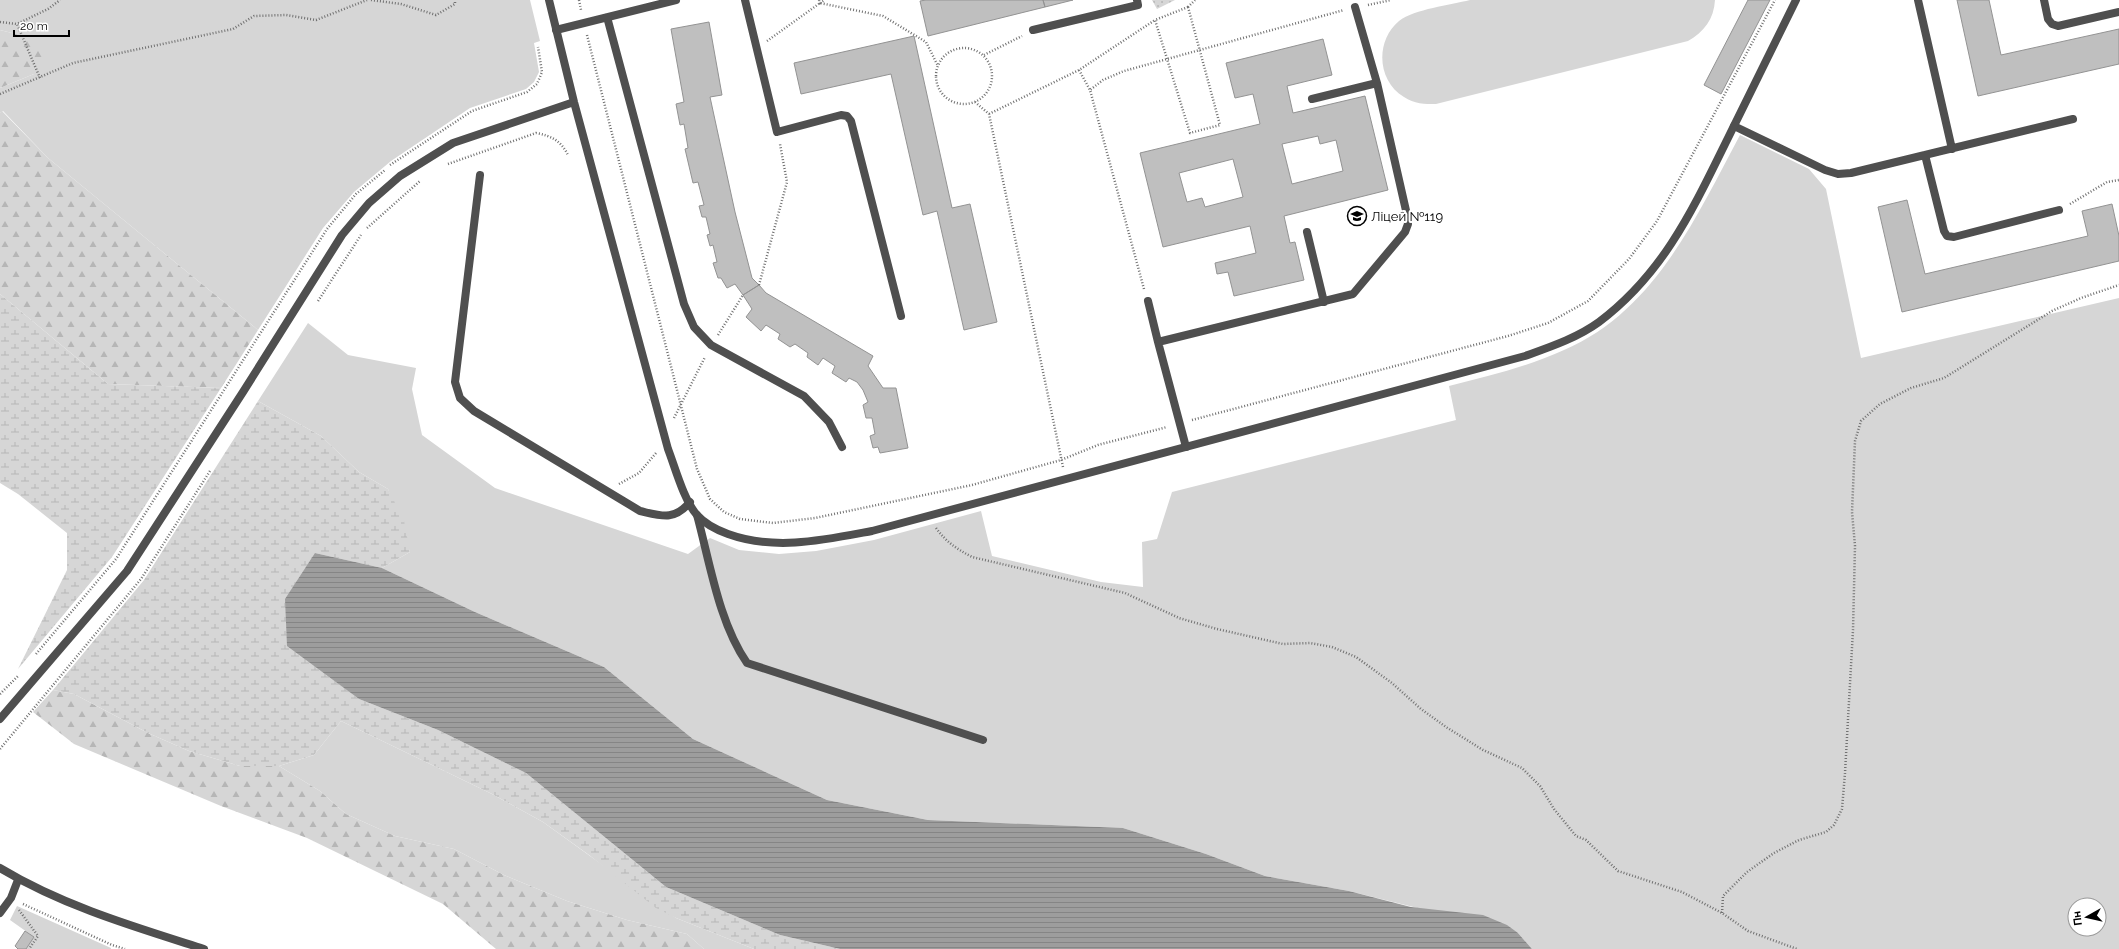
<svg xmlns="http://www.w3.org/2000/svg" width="2119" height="949" viewBox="0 0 2119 949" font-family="Raleway,sans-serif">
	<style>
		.green { fill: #d6d6d6; fill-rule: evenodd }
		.forest { fill: url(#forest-firs) }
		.wetland { fill: url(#wetland-marsh) }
		.park { fill: url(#park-dots) }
		.water { fill: url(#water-rules) }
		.building { fill: #bfbfbf; stroke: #939393; fill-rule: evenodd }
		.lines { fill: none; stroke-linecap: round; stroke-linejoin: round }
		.path { stroke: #717171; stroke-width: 2.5; stroke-dasharray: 1 2; stroke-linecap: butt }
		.lane { stroke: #4f4f4f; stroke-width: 8 }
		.street { stroke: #4f4f4f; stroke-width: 8 }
		.labels { text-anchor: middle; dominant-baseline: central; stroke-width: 4; stroke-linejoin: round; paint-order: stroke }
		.poi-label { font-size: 13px; fill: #000; stroke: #fff; text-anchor: start }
	</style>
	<defs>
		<pattern id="forest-firs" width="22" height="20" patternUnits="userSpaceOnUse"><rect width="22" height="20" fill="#d6d6d6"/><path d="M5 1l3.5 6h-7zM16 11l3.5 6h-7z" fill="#b6b6b6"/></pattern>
		<pattern id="wetland-marsh" width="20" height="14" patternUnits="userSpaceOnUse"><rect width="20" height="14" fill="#d6d6d6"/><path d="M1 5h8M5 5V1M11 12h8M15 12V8" fill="none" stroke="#b6b6b6"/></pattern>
		<pattern id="park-dots" width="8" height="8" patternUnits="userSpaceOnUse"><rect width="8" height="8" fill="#d6d6d6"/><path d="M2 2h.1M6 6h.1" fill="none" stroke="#b6b6b6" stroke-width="1.8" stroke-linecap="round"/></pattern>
		<pattern id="water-rules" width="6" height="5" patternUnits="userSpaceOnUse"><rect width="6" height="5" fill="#9d9d9d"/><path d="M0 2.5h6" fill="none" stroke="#858585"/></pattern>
	</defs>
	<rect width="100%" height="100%" fill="#fff"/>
	<!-- green -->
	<path class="green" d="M0,0H530L540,41L534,43L539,72L534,82L526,89L470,108L391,161L354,192L323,228L258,330L48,158L3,111L0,113V88L34,74L16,34L0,30Z
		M1470,0H1715C1714,19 1704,32 1688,41L1436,104C1425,104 1414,104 1404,97C1377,81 1375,41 1399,21C1415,9 1450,5 1470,0Z
		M1740,135L1809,169L1826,189L1861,358L2119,298V949H1532L1518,933L1349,891L1265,876L1206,854L1123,828L928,820L827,800L693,739L604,667L475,612L382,568L410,552L388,489L359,472L321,436L258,401L308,323L348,355L416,368L412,389L422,435L495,488L688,554L710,538L739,550L779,554L816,551L874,540L981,511L992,556L1101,582L1143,587L1142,542L1157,539L1172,492L1456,420L1449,386C1488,376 1527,367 1564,350C1655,311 1696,217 1740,135ZM2075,905H2099V929H2075Z
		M341,721L492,794L543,822L676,918L754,949H704L687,934L627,920L567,901L504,875L454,849L395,836L346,814L320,791L279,766L314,755Z
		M17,906L111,948V949H26L34,937L10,920Z"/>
	<!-- forest -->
	<path class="forest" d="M0,30L16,34L46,53L34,74L0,88Z
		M2,111L48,158L258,330L221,388L108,384L0,294V113Z
		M53,690L74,694L148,733L189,751L240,766H279L320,791L346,814L395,836L454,849L504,875L567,901L627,920L687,934L704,949H496L443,904L307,838L221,806L74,744L33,712Z"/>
	<!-- wetland -->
	<path class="wetland" d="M0,294L108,384L221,388L112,557L18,669L67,570V533L18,494L0,483Z
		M258,401L321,436L359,472L388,489L404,521L410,552L382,568L315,553L333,679L359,699L438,730L526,773L666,887L780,935L840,949H754L676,918L656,908L589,855L543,822L492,794L341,721L314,755L279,766H240L189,751L148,733L74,694L53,690L144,580Z"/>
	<!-- park -->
	<path class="park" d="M1152,0H1175L1157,9Z"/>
	<!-- water -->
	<path class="water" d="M315,553L382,568L475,612L604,667L693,739L827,800L928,820L1123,828L1206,854L1265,876L1349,891L1411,907L1483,915L1507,925L1518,933L1532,949H840L780,935L666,887L526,773L438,730L359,699L287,646L285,599Z"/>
	<!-- building -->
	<path class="building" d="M926,0H1043L1045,7L928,36L920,1Z
		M1043,0H1073L1045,7Z
		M1748,0H1770L1721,94L1704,85Z
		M1957,0H1989L2001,55L2119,29V64L1978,96Z
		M709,22L722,95L710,97L735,212L752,278L759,285L743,295L735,284L727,288L721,278H718L713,263L717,262L713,245L710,246L707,235L710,234L706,217H702L699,206L704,205L698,182L693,183L685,149L688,148L684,124L680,125L676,104L684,102L671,29Z
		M914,36L952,208L970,204L997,322L964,330L937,211L923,215L891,74L801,94L794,63Z
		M1323,39L1332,75L1287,86L1293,113L1365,96L1388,190L1284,216L1290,243L1295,242L1304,280L1234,296L1228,272L1217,274L1215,263L1256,253L1250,226L1163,247L1140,153L1260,124L1253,94L1235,98L1226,63ZM1318,136L1320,144L1336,140L1343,171L1292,184L1282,144ZM1233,159L1243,197L1205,207L1202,198L1187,202L1179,173Z
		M1907,200L1925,274L2088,236L2082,211L2112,204L2119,236V261L1902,312L1878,207Z
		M759,285L766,293L873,356L868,366L883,388H896L908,448L880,453L878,447L873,448L870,436L875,434L872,418H866L863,405L868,402L863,390L857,382L849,378L846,382L832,373L835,366L823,358L818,365L807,357L808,353L795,344L790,347L778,339L780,334L766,325L761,331L746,317L752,309L743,295Z
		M25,931L34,937L26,949H18L15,946Z"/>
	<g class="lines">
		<!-- path -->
		<path class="path" d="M371,0L401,4L436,15L455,4V0
			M579,0L581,10
			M819,0L820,3L825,0
			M1368,5L1391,0
			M1188,7L1220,125L1190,133L1155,20Z
			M1188,7L1195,0
			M0,22L17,24
			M587,35L697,469L710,499L724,512L740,519L773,523L815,518L972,485L1061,460L1098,445L1167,427
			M767,41L820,3L883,16L926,42L938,66
			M936 76a28 28 0 1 1 56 0a28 28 0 1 1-56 0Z
			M984,55L1022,36
			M1079,70L1090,90
			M40,78L17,24L48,9L60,0
			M0,94L73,63L233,29L254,16L286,15L316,20L367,0
			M975,102L989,114L1063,467
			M989,114L1079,70L1155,20
			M448,164L536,133C552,136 561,141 568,155
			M390,165L472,111L527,92L537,84L542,72L538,47
			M2070,204L2107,182L2119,180
			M367,228L420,181
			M759,285L787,182L780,144
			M1144,289L1090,90L1103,80L1124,71L1344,10
			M318,301L361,235
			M718,335L743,295
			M674,418L705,357
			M1192,420L1508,336L1548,323L1588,301L1629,259L1657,221L1775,0
			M619,484L639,473L656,453
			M936,528C946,542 957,549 972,557L1125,593L1179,618L1217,629L1283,644L1310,643L1332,647L1356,657L1392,683L1421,709L1446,727L1483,750L1522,768L1540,786L1554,809L1576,836L1586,840L1618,871L1682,892L1722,913L1748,931L1797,949
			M36,654L116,559L327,229L356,194L385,170
			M0,694L19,675
			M0,749L141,579L210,471
			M23,904L112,945L125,949
			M19,910L38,936L29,949
			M1722,913L1723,896L1747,872L1774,853L1799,840L1826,832L1834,825L1842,809L1845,773L1853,630L1855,546L1852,512L1855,441L1861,421L1880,404L1911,388L1944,378L2052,311L2081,298L2119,285"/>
		<!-- lane -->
		<path class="lane" d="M745,0L777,132L841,115L847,116L851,121L901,316
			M1918,0L1952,149
			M2044,0L2048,19L2052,24L2058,26L2119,12
			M607,17L684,304L694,327L711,345L804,396L829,422L842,447
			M556,30L676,0
			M1033,30L1138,5L1137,0
			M1312,99L1377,83
			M1734,126L1825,170L1838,174L1851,173L2073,119
			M1925,155L1944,231L1947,236L1954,237L2059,210
			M480,175L455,382L460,398L474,411L640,511C662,516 674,521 690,502
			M1307,232L1324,302
			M1148,301L1158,342
			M1186,447L1158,342L1353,294L1405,232L1408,224L1407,215L1377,83L1355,7
			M697,515C710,563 719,623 747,663L983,740
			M0,913L11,898L18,880"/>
		<!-- street -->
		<path class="street" d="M549,0L574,102L668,449C675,467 684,501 697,515C705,524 717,530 728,534C775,551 824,540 872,531L1525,356C1550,347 1577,338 1599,322C1664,273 1693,209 1728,138C1751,92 1773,46 1796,0
			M0,719L127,571L243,392L342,235L369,203L400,176L453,143L574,102
			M0,868C63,906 135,927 204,949"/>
	</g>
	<!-- icons -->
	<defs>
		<symbol id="school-ring" viewBox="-11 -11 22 22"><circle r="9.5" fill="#fff" stroke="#000" stroke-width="1.5"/><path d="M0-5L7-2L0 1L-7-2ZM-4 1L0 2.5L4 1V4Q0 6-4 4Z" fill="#000"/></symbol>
	</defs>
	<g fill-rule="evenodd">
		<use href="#school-ring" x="1346" y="205" width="22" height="22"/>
	</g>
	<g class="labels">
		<!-- poi labels -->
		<g class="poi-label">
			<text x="1371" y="216">Ліцей №119</text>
		</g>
	</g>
	<!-- north arrow -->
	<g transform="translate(2087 917) rotate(262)"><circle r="19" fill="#ffffff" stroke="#999999"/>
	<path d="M0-3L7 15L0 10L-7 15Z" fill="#000000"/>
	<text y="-6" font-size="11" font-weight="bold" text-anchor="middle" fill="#000000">Пн</text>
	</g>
	<!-- scale -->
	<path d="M14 30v6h55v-6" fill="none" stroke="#000000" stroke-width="2"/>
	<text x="20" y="30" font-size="12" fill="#000000" stroke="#ffffff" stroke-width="3" paint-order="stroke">20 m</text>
</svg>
